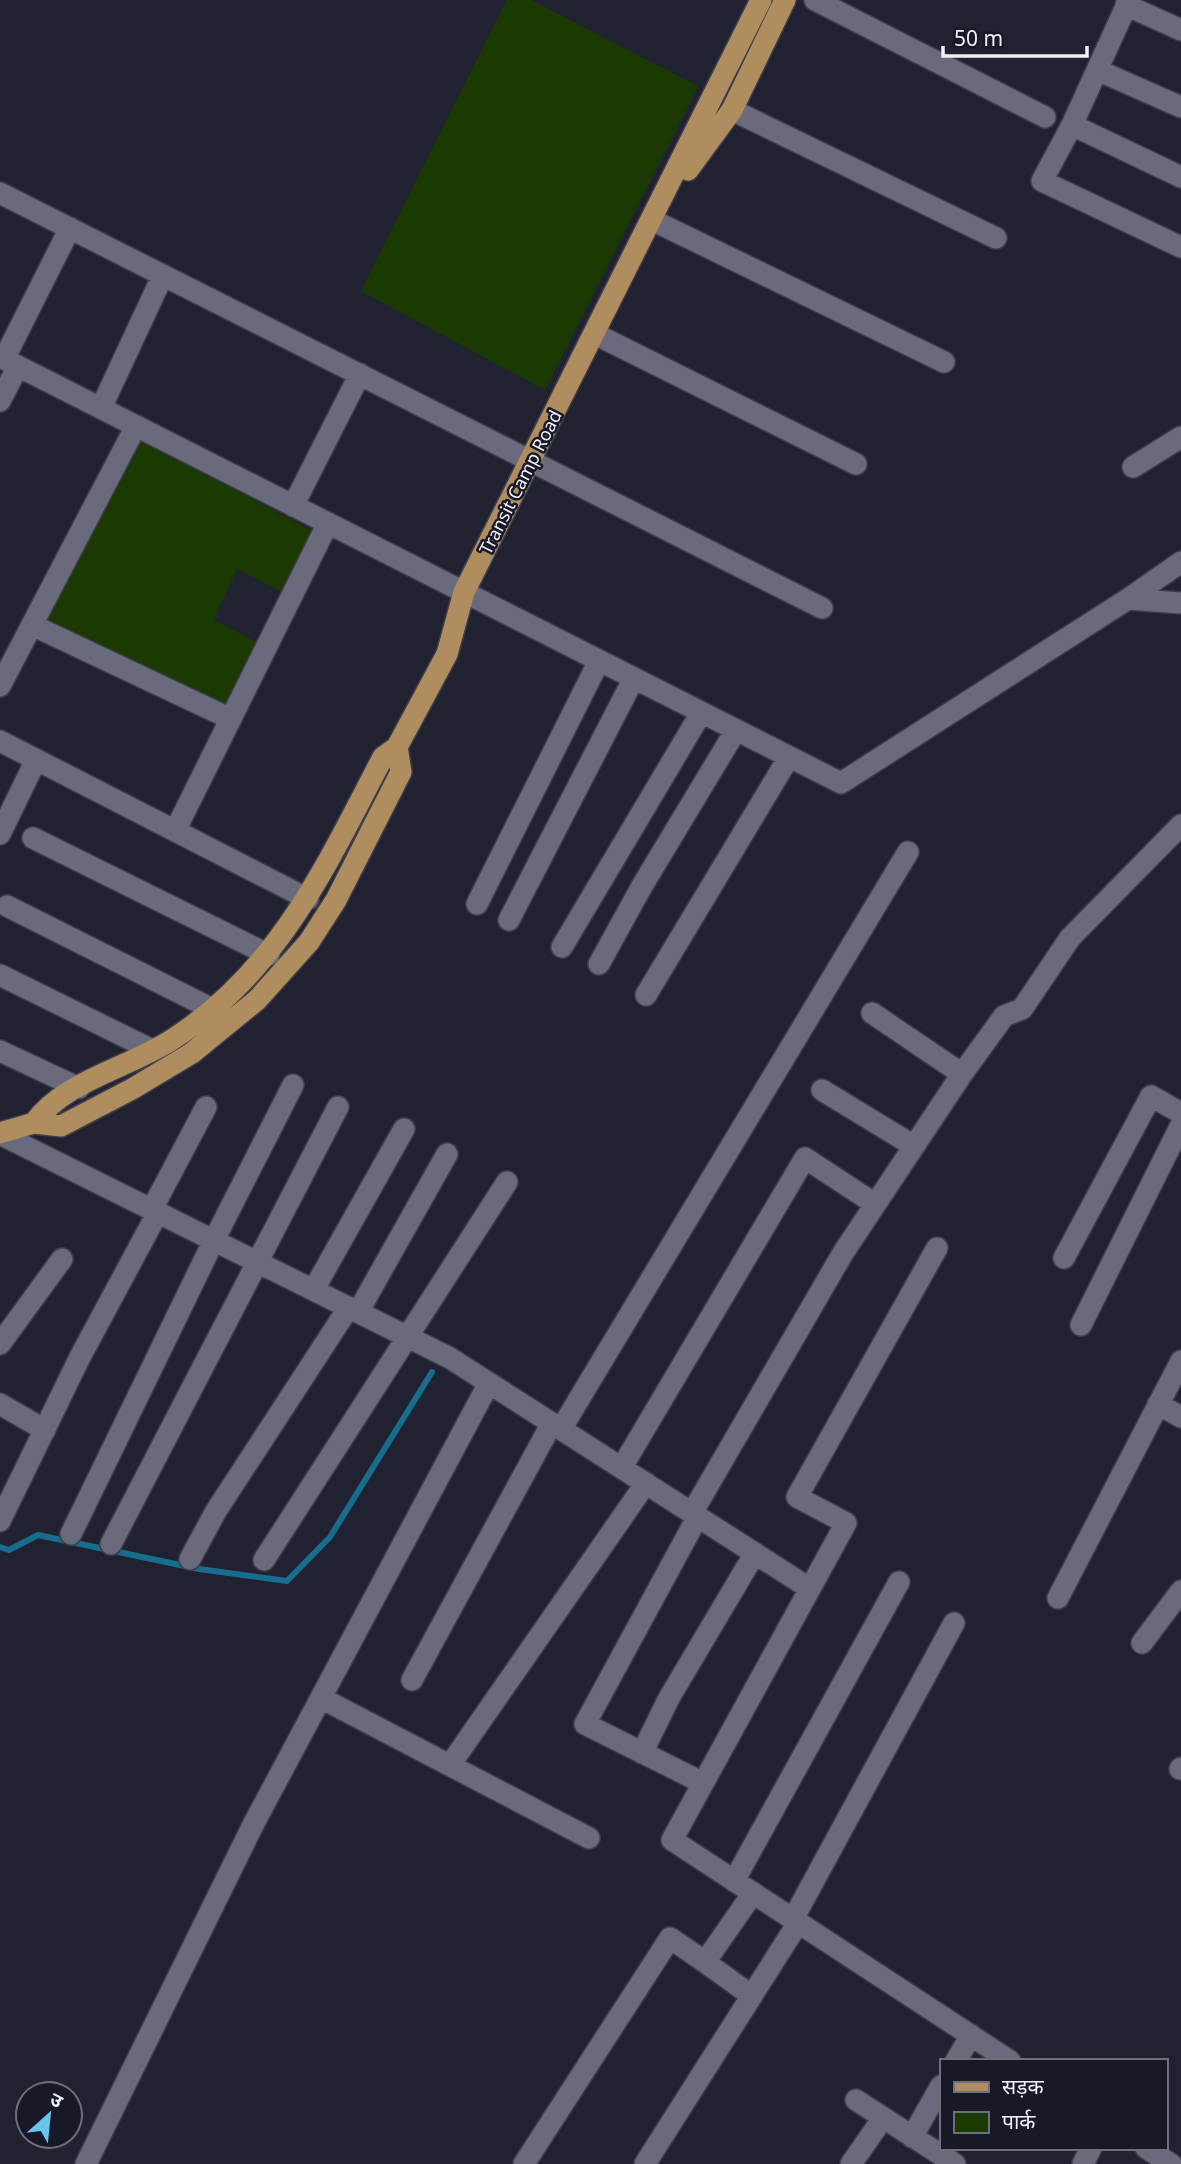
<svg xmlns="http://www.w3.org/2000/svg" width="1181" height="2164" viewBox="0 0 1181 2164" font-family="'Noto Sans','Noto Sans Devanagari',sans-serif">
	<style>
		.green { fill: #1a3a01 }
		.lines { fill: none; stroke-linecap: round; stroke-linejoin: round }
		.stream { stroke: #176d8d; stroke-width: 6 }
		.minor-casing { stroke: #3d3d4a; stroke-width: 24 }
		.major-casing { stroke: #3d3d4a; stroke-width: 24 }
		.minor { stroke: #696b7d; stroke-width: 21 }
		.major { stroke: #af8d5f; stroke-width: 21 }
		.labels { text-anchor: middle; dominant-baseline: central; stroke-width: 5; stroke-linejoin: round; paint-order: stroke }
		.street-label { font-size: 18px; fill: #eef0fa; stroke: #181927 }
	</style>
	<rect width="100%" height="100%" fill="#212231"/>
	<!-- green -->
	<path class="green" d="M507,0H531L698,86L545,390L361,291Z
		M136,439L313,531L282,592L237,569L214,620L260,644L225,712L43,622Z"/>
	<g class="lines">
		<!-- stream -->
		<path class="stream" d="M0,1547L9,1550L38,1535L199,1569L287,1581L330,1537L432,1372"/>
		<defs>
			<path id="minor" d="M815,0L1045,117
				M1129,0L1072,125L1042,181L1181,247
				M1126,5L1181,30
				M1097,70L1181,107
				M732,110L996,238
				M1072,125L1181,177
				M0,193L822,608
				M652,220L944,362
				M595,334L856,464
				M0,357L841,783L1128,599L1181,603
				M4,359L70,228
				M0,401L18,366
				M101,408L163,275
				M1133,467L1181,437
				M293,506L360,374
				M1128,599L1181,562
				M32,625L231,719
				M0,686L136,426
				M0,741L308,899
				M175,831L328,523
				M0,834L36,760
				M33,838L269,955
				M477,904L599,661
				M7,906L212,1009
				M509,920L634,678
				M562,947L701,713
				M599,964L642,886L736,730
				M0,975L152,1050
				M646,995L789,757
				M872,1013L962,1074
				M0,1051L79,1088
				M822,1090L914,1146
				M0,1134L450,1358L809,1588
				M152,1209L206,1107
				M937,1248L797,1497L846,1523L672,1840L1010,2061
				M1064,1258L1151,1096L1181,1113
				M314,1289L404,1129
				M358,1312L447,1154
				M1081,1325L1181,1125
				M0,1344L62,1259
				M0,1404L45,1430
				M1158,1404L1181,1417
				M561,1429L908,852
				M622,1467L805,1158L875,1204
				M692,1513L843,1253L962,1074L1004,1016L1022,1009L1070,938L1181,825
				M698,1516L585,1724L703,1783
				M0,1521L80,1357L158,1212
				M71,1534L214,1240L293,1085
				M111,1544L338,1107
				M190,1559L216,1511L349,1307
				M264,1560L507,1182
				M1058,1598L1181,1361
				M1142,1643L1181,1591
				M412,1680L552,1423
				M321,1698L589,1838
				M642,1753L669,1698L755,1553
				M450,1765L646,1483
				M1180,1769L1181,1768
				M734,1881L899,1582
				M793,1919L954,1623
				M705,1962L752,1996
				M956,2061L971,2035
				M856,2100L955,2164
				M912,2137L941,2086
				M1146,2148L1171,2164
				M86,2164L253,1825L489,1383
				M524,2164L670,1938L705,1962L753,1893
				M645,2164L798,1923
				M851,2164L883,2118
				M1083,2164L1091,2148"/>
			<path id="major" d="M688,170L732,110L785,0
				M34,1123C65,1080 129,1068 173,1039C279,971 327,864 383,757L397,747L447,654L464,592L761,0
				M0,1133L34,1123L61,1126L132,1089L192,1053L257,1000L309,942L336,900L401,772L397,747"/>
		</defs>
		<!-- minor casing -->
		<use href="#minor" class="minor-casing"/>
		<!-- major casing -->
		<use href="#major" class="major-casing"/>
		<!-- minor -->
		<use href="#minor" class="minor"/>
		<!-- major -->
		<use href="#major" class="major"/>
	</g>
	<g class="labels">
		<!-- street labels -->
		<g class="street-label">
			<text transform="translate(520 482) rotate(-63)">Transit Camp Road</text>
		</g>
	</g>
	<!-- legend -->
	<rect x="940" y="2059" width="228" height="91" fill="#181927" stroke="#6e6f7b" stroke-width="2"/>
	<rect x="954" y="2082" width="35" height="10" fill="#af8d5f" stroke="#6e6f7b" stroke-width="2"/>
	<text x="1002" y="2094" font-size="21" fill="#eef0fa">सड़क</text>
	<rect x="954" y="2112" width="35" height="21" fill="#1a3a01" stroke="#6e6f7b" stroke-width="2"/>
	<text x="1002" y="2129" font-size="21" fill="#eef0fa">पार्क</text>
	<!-- north arrow -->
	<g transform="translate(49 2115) rotate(27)"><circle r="33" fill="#181927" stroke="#6e6f7b" stroke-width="2"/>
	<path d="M0-5L12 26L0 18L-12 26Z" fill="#67c4ef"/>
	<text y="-10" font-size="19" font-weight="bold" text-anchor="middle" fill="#eef0fa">उ</text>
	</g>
	<!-- scale -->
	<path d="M943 46v10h144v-10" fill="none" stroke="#eef0fa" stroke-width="3.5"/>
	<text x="954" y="46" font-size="21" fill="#eef0fa" stroke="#181927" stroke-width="5" paint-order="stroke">50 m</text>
</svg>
